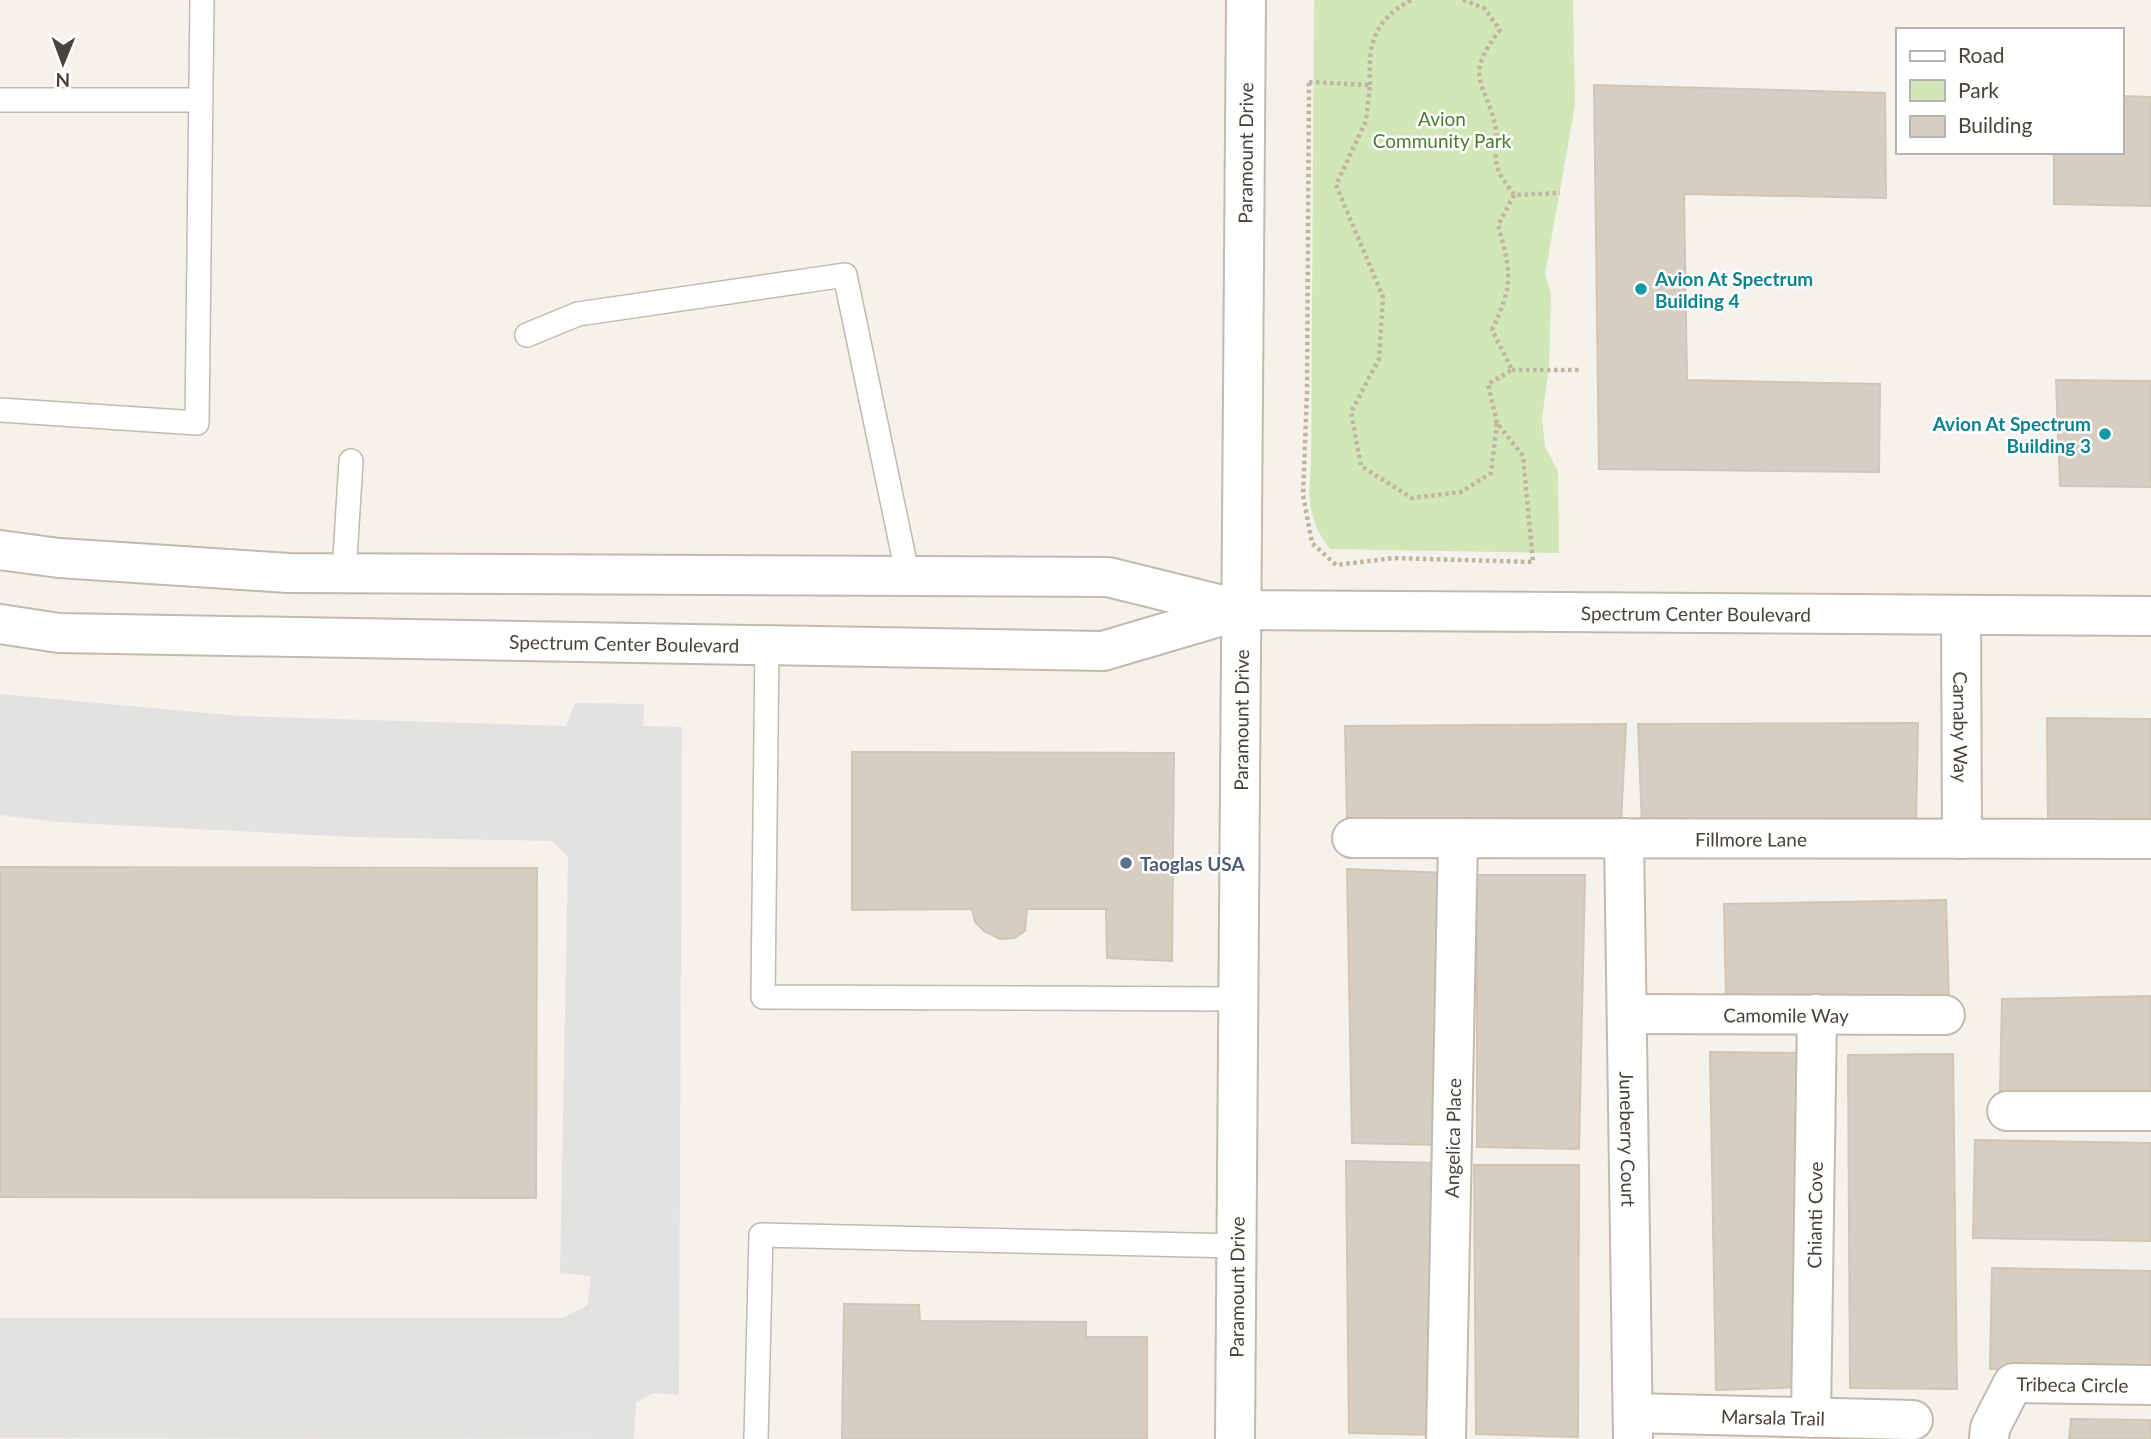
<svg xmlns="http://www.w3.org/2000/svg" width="2151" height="1439" viewBox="0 0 2151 1439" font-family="Lato,sans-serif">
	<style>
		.green { fill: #d2e7b7 }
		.parking { fill: #e4e2e0 }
		.building { fill: #d6cec1; stroke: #d1c6b5; stroke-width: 2 }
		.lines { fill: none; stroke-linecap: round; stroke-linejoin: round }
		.service-casing { stroke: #c1baae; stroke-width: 26 }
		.minor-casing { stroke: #c1baae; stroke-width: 42 }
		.tertiary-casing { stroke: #c1baae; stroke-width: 42 }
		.path { stroke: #c2b5a0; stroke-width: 4.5; stroke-dasharray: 3.5 3.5; stroke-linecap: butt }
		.service { stroke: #fff; stroke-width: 23 }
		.minor { stroke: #fff; stroke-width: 38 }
		.tertiary { stroke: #fff; stroke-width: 38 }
		.culture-dot { fill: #0f9aa8; stroke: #fff; stroke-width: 2.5 }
		.service-dot { fill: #5c6f8a; stroke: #fff; stroke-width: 2.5 }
		.labels { text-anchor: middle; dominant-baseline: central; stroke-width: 5; stroke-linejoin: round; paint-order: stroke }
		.park-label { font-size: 19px; fill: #4c7a2e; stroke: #fff }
		.street-label { font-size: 19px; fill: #4a4339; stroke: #fff }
		.culture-label { font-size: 19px; font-weight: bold; fill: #0d838f; stroke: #fff; text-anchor: start }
		.service-label { font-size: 19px; font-weight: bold; fill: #4e5e75; stroke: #fff; text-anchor: start }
	</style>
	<rect width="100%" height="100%" fill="#f5f2ec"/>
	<!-- green -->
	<path class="green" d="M1314,0H1573L1575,105L1545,275L1551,294L1549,368L1542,418L1545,447L1558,471L1559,553L1330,549C1311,526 1306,498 1311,469Z"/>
	<!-- parking -->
	<path class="parking" d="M0,694L239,716L566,726L575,703L644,704L643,726L682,727L679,1395L653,1393L636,1403L634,1439L0,1438V1318H562L587,1306L591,1276L560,1273L568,857L552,841L354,837L57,822L0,815Z"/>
	<!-- building -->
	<path class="building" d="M1594,85L1885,93L1886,198L1684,194L1687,380L1880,384L1879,472L1599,469Z
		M2121,96L2151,97V206L2054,204V152H2121Z
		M2056,380L2151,381V487L2060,486Z
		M2047,718L2151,719V822L2048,823Z
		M1918,723L1916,824H1642L1638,724Z
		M1626,724L1621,822L1347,819L1345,726Z
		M852,752L1174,753L1172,961L1107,958L1106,909H1027L1025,931L1014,938L1000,939L984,931L975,922L972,909L852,910Z
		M0,867L537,868L536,1198L0,1197Z
		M1347,869L1447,873L1440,1145L1352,1143Z
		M1477,875H1585L1579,1149L1477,1147Z
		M1946,900L1949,1000L1726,999L1724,904Z
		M2151,996V1092L2000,1091L2002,999Z
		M1710,1052L1809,1053L1807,1387L1716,1390Z
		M1953,1054L1957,1389L1850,1388L1848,1055Z
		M1975,1140L2151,1143V1241L1973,1238Z
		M1346,1161L1443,1163L1438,1435L1349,1433Z
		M1474,1165H1579L1578,1437L1476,1434Z
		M1992,1268L2151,1271V1371L1990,1369Z
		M844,1304L919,1305L920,1321L1086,1322V1337H1147V1439H842Z
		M2071,1419L2151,1420V1439H2069Z"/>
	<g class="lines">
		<defs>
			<path id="service" d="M0,100H201
				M527,335L578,314L845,275L908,577
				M0,410L197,423L202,0
				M344,574L351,461
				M767,645L763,997L1239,999
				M756,1439L761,1235L1237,1246"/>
			<g id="minor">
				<path id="s1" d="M1961,615L1962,839"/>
				<path id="s2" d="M1352,838L2151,839"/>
				<path id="s3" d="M1624,838L1633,1439"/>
				<path id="s4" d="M1627,1014L1945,1015"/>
				<path d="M2007,1111H2151"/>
				<path id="s5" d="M1633,1413L1913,1420"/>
				<path id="s6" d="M1811,1418L1817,1014"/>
				<path id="s7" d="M1446,1439L1458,838"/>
				<path id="s8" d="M1989,1439L1990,1428L2013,1383L2151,1385"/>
			</g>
			<g id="tertiary">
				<path id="s9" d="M0,550L59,558L289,573L1108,577L1242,610L2151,616"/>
				<path id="s10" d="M0,624L59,633L1103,651L1242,610"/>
				<path id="s11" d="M1235,1439L1246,0"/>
			</g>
		</defs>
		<!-- service casing -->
		<use href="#service" class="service-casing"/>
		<!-- minor casing -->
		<use href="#minor" class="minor-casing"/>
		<!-- tertiary casing -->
		<use href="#tertiary" class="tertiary-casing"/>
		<!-- path -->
		<path class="path" d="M1463,0L1484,8L1500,30C1462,79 1486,81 1496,129C1498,140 1495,151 1496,162C1497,173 1508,186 1514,195
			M1309,82L1370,85L1366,121L1336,185L1383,297L1379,359L1351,412L1361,466L1412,498L1461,492L1491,473L1497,423L1523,456L1533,562L1394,558L1336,565L1312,543L1303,495L1307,392Z
			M1370,85C1368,44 1373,21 1411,0
			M1512,370H1581
			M1497,423L1488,384L1512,370L1492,330C1514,284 1511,273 1498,225L1514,195L1560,193"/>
		<!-- service -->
		<use href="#service" class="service"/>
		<!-- minor -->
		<use href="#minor" class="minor"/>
		<!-- tertiary -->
		<use href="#tertiary" class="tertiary"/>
	</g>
	<!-- markers -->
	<g class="culture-dot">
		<circle cx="1641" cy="289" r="7"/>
		<circle cx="2105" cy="434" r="7"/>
	</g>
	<circle class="service-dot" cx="1126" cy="863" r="7"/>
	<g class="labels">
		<!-- park labels -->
		<g class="park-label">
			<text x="1442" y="118">Avion<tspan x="1442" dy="22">Community Park</tspan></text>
		</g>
		<!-- street labels -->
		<g class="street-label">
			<text stroke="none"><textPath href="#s11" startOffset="1286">Paramount Drive</textPath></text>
			<text stroke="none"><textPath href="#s9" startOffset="1701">Spectrum Center Boulevard</textPath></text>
			<text stroke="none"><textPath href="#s10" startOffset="625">Spectrum Center Boulevard</textPath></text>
			<text stroke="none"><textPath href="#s11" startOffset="719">Paramount Drive</textPath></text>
			<text stroke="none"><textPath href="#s1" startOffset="112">Carnaby Way</textPath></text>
			<text stroke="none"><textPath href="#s2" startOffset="399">Fillmore Lane</textPath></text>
			<text stroke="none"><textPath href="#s4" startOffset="159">Camomile Way</textPath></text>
			<text stroke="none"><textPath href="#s7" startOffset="301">Angelica Place</textPath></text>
			<text stroke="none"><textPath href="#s3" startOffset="301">Juneberry Court</textPath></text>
			<text stroke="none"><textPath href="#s6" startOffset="203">Chianti Cove</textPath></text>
			<text stroke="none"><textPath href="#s11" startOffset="152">Paramount Drive</textPath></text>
			<text stroke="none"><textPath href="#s8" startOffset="121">Tribeca Circle</textPath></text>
			<text stroke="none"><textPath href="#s5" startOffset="140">Marsala Trail</textPath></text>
		</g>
		<!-- culture labels -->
		<g class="culture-label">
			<text x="1655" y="278">Avion At Spectrum<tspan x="1655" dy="22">Building 4</tspan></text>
			<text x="2091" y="423" text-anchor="end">Avion At Spectrum<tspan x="2091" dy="22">Building 3</tspan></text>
		</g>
		<!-- service labels -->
		<g class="service-label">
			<text x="1140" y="863">Taoglas USA</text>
		</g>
	</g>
	<!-- legend -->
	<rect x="1896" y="28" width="228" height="126" fill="#ffffff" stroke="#b7b4b0" stroke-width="2"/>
	<rect x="1910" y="51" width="35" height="10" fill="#ffffff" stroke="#b7b4b0" stroke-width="2"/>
	<text x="1958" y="63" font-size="21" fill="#4a4339">Road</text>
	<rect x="1910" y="80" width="35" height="21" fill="#d2e7b7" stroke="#b7b4b0" stroke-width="2"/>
	<text x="1958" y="98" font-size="21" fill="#4a4339">Park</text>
	<rect x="1910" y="116" width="35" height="21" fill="#d6cec1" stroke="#b7b4b0" stroke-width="2"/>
	<text x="1958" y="133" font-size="21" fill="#4a4339">Building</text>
	<!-- north arrow -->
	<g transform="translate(63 63) rotate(181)" stroke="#ffffff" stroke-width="5" paint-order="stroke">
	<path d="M0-5L12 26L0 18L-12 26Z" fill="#4a4339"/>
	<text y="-10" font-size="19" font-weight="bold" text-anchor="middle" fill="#4a4339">N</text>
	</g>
</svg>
